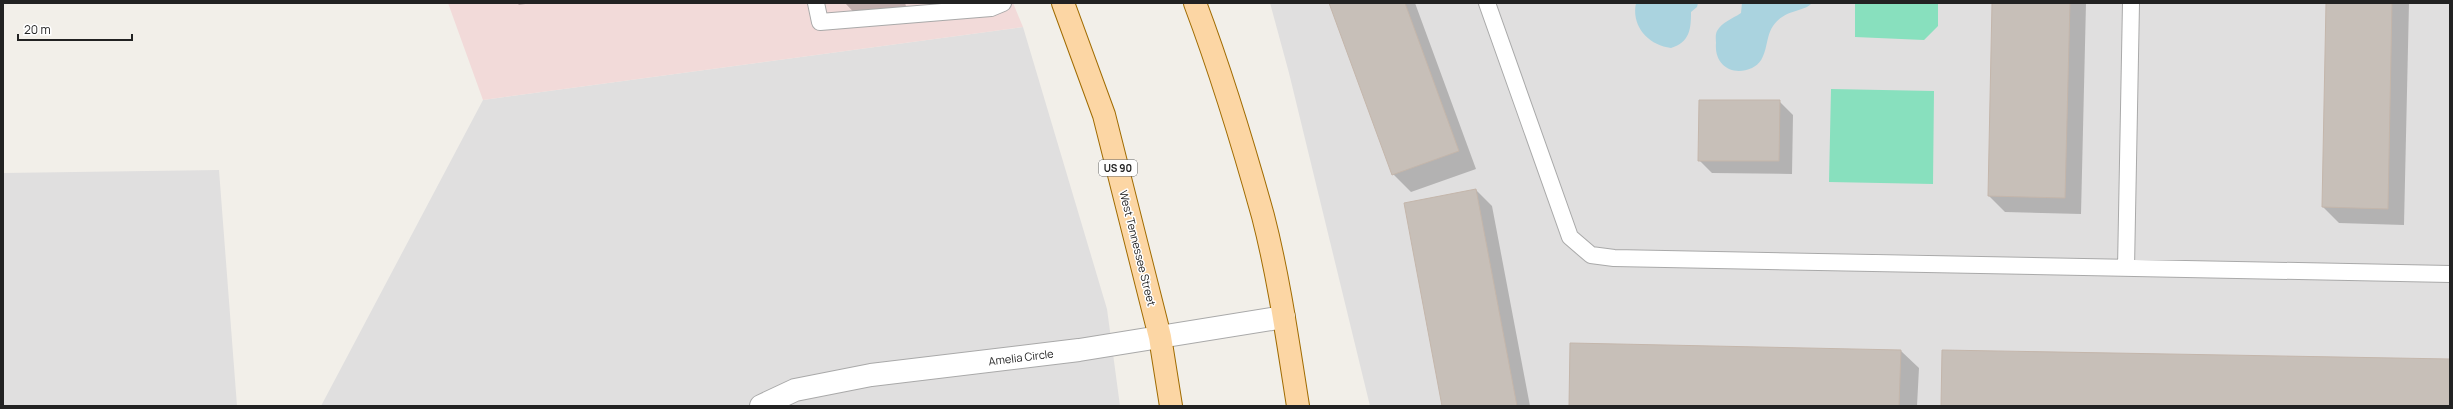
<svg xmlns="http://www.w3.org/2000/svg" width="2453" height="409" viewBox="0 0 2453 409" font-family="Manrope,sans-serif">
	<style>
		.residential { fill: #e0dfdf }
		.commercial { fill: #f2dad9 }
		.pitch { fill: #88e0be }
		.water { fill: #aad3df }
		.shadow { fill: #0003 }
		.building { fill: #c7bfb8; stroke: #c4b6ab }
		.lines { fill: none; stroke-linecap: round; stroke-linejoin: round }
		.lane-casing { stroke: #a9a9a9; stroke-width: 18 }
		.street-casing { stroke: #a9a9a9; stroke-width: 24 }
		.primary-casing { stroke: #a06b00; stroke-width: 24 }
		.lane { stroke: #fff; stroke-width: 16 }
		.street { stroke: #fff; stroke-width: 22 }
		.primary { stroke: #fcd6a4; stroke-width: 22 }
		.labels { text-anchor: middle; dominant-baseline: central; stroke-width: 3; stroke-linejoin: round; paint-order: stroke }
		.shield { fill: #fff; stroke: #646464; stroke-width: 1 }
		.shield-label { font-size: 10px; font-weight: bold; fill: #222 }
		.street-label { font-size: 11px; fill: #222; stroke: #fff }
	</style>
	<rect width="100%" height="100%" fill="#f2efe9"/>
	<!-- residential -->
	<path class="residential" d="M1270,3H2450V406H1370L1289,73Z
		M1023,27L1107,309L1120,406H321L483,100Z
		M219,170L237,406H3V173Z"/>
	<!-- commercial -->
	<path class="commercial" d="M448,3H1013L1023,27L483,100Z"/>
	<!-- pitch -->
	<path class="pitch" d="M1855,3H1938V26L1924,40L1855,37Z
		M1831,89L1934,91L1933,184L1829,182Z"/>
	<!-- water -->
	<path class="water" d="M1636,3H1698L1697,7L1691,12C1691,29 1690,42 1671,48C1648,45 1631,26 1636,3Z
		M1742,3H1812C1803,13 1786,8 1773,26C1764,39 1769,60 1752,68C1732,77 1714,65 1716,43C1716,40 1715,35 1717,31C1722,22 1732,19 1741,13Z"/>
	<!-- shadow -->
	<path class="shadow" d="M517,3H532L519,5Z
		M845,3H905L906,6L864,23Z
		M1330,3H1415L1476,169L1411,192L1393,174Z
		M1993,3H2086L2081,214L2005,212L1989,196Z
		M2327,3H2409L2404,225L2339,223L2323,207Z
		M1779,101L1793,115L1792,174L1712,173L1699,160Z
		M1476,190L1492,206L1530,406H1443Z
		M1901,351L1919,368L1917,406H1570Z"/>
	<!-- building -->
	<path class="building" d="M1329,3H1405L1459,151L1392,175Z
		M1992,3H2070L2065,198L1988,196Z
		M2326,3H2392L2388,209L2322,207Z
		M1699,100H1780L1779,161H1698Z
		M1476,189L1517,406H1442L1404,203Z
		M1570,343L1901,350L1899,406H1569Z
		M1942,350L2450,359V406H1941Z"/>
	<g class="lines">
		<defs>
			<path id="lane" d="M816,3L820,22L991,8L1003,3
				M1487,3L1570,237L1591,255L1614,258L2450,274
				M2126,268L2131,3"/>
			<path id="street" d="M761,406L795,390L871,375L1079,350L1284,317"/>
			<path id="primary" d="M1063,3L1104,115L1160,337L1171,406
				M1195,3C1221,72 1243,144 1263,216C1279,278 1288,343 1298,406"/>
		</defs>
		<!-- lane casing -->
		<use href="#lane" class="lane-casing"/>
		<!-- street casing -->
		<use href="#street" class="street-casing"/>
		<!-- primary casing -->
		<use href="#primary" class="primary-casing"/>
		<!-- lane -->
		<use href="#lane" class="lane"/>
		<!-- street -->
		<use href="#street" class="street"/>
		<!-- primary -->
		<use href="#primary" class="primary"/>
	</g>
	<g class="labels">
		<!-- shield labels -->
		<rect class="shield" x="1099" y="160" width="38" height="16" rx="3"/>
		<g class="shield-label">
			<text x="1118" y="168">US 90</text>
		</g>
		<!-- street labels -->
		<g class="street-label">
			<text transform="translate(1138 248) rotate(76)">West Tennessee Street</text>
			<text transform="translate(1021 357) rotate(-7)">Amelia Circle</text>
		</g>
	</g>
	<!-- border -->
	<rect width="2453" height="409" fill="none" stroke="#222222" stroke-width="8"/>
	<!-- scale -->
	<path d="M18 34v6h114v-6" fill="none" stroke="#222222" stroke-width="2"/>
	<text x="24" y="34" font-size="12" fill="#222222" stroke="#ffffff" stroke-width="3" paint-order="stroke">20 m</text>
</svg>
